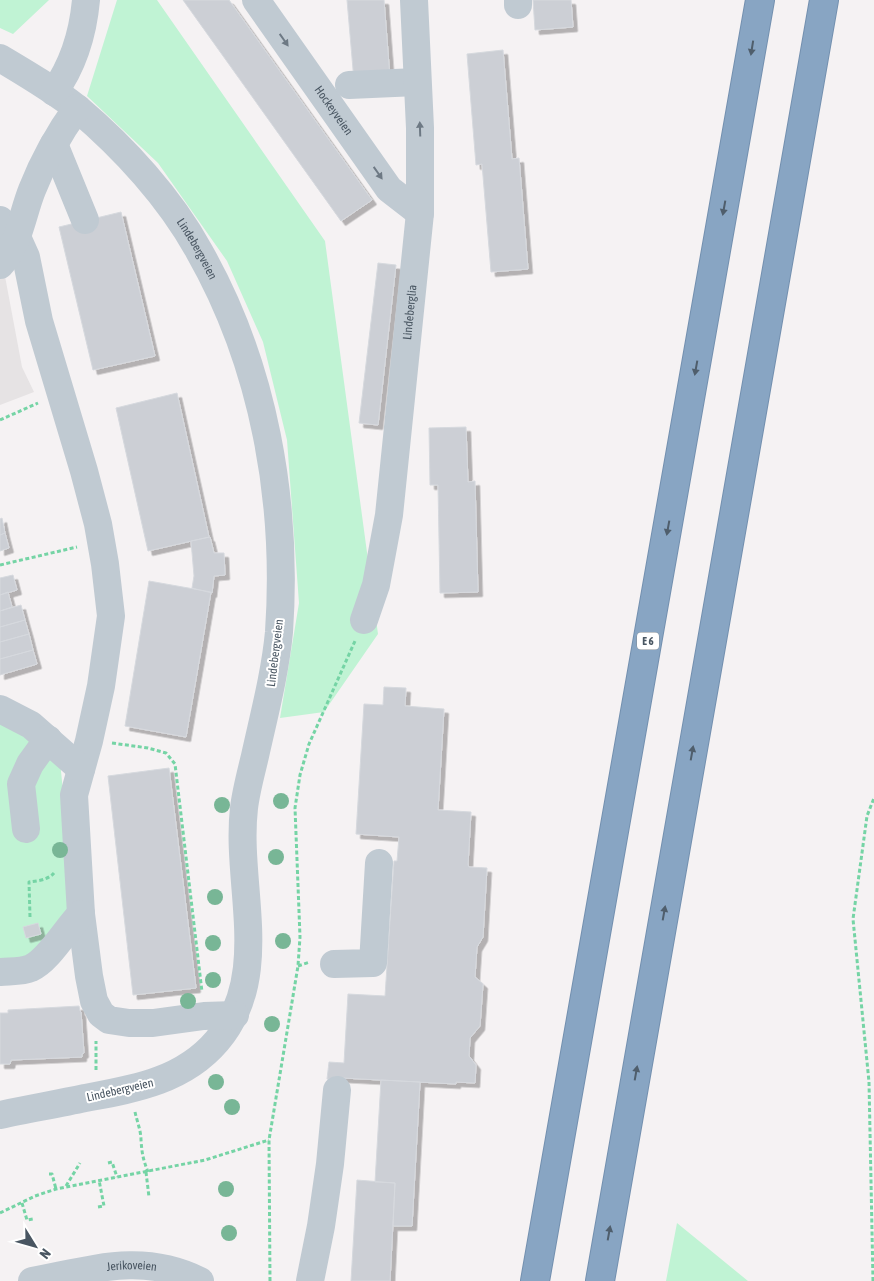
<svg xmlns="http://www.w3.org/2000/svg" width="874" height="1281" viewBox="0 0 874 1281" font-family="'Asap Condensed',sans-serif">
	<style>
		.education { fill: #e6e3e4 }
		.green { fill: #c0f3d4 }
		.building { fill: #cccfd5; stroke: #d6d9de; filter: url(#shadow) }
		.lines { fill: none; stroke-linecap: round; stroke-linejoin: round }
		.highway-casing { stroke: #7390af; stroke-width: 30 }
		.path { stroke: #75d4a5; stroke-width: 3; stroke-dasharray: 4 2.5; stroke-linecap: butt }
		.minor { stroke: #c0cad2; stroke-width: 28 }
		.highway { stroke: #88a5c3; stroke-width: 28 }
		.tree { fill: #78b696 }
		.oneway { fill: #6d7984 }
		.oneway2 { fill: #4f5e6c }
		.labels { text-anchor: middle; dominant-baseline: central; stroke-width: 4; stroke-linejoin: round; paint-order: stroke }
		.shield { fill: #fff; stroke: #808991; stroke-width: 1 }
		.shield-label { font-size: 11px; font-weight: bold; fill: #495662 }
		.street-label { font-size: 12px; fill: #495662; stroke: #fff }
	</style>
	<defs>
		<filter id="shadow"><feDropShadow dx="4.5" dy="4.5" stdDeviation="0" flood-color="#0004"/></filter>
	</defs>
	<rect width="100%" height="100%" fill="#f5f2f3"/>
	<!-- education -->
	<path class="education" d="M0,268L4,271L22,367L34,392L0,405Z"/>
	<!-- green -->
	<path class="green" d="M0,0H49L13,34L0,28Z
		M117,0H157L325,241L378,634L324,712L280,718L299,603L287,440L263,342L227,261L158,163L87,96Z
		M0,714L60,761L74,903L30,962L0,959Z
		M677,1223L748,1281H666Z"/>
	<!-- building -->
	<path class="building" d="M183,0H229L372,200L341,221Z
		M347,0H384L390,78L354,81Z
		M533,0H571L573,27L535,30Z
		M503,50L512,159L519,158L528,269L491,272L482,164L476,165L467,54Z
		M121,212L155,356L93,370L59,227Z
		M378,263L396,265L378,425L359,423Z
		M177,393L209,537L148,551L116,408Z
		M466,427L468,482L475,481L478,592L440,593L438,485H430L429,428Z
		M2,518L5,533L0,535V519Z
		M5,533L9,548L0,551V535Z
		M210,537L214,553H224L225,575L214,576L212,593L192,588L194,576L191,541Z
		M13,575L17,590L0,595V578Z
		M149,581L211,592L186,737L125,726Z
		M8,592L12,607L0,611V595Z
		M21,605L25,620L0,627V611Z
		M25,620L29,634L0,642V627Z
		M29,634L33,650L0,659V642Z
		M33,650L37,664L0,675V659Z
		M384,687L406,688L405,706L444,709L438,810L471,812L468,865L469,867L487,868L483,937L477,947L475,977L483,984L480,1026L470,1038L469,1056L476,1065L475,1083L456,1082V1084L343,1078V1080L327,1079L329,1062L344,1063L348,994L385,996L394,861H397L399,837L356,834L364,704L383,705Z
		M169,768L196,988L133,995L108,776Z
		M38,923L41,934L26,938L23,927Z
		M79,1006L80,1011L81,1012L84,1053L82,1054V1057L11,1060L10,1064H0V1013H8V1010Z
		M381,1080L420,1082L412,1226H393L395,1183L375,1182Z
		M357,1180L395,1183L390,1281H351Z"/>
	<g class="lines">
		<defs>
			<path id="highway" d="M535,1281L760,0
				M600,1281L824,0"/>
		</defs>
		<!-- highway casing -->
		<use href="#highway" class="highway-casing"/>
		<!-- path -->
		<path class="path" d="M0,420L38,403
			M0,565L77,547
			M112,743L148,748L166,753L175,764L202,992
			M30,917L29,882C37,881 48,880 54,873
			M298,966L310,962
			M96,1070V1041
			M135,1112C137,1121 141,1131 141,1140C142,1154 143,1159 148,1172
			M108,1163L112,1162L117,1177
			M146,1172L149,1197
			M49,1174H52L56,1189
			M66,1186L80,1163
			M22,1203L27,1220L33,1219
			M98,1207L104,1206L99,1180
			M0,1213L35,1196L56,1189L205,1160L269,1140
			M270,1281L269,1140L298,966L300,937L295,808L300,775L309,744L355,641
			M873,1281L869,1082L853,919L867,816L874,798"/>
		<!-- minor -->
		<g class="minor">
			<path id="s1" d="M256,0L389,189L420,213"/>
			<path d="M518,5V0"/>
			<path id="s2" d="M0,58C27,74 54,90 78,109C124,148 170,198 199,251C264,365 288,501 279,632C275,674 264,715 255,756C251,773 246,791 244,808C235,885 273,975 217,1041C183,1081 134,1089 85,1098C57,1104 28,1109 0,1115"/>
			<path d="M349,85L417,82"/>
			<path d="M54,92C74,64 83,33 86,0"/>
			<path d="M54,144L85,220"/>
			<path d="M0,220L17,237L26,257L39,321L84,471L98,524L105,564L111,616L101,686L89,741L74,795L81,914L89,976L94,1001L101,1014L109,1020L129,1023H153L204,1016L235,1015"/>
			<path d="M0,265C19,245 22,215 32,190C43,162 59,133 77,108"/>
			<path id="s3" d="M364,620L376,585L389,515L420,213V128L414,0"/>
			<path d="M0,709L31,725L81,769"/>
			<path d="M26,829L21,784L30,764L48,739"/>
			<path d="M334,964L373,963L379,863"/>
			<path d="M0,972C10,971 22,972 31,968C48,961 67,928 81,914"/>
			<path id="s4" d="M32,1281C92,1270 142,1252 200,1281"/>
			<path d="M310,1281L321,1226L330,1164L337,1090"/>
		</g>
		<!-- highway -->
		<use href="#highway" class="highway"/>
	</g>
	<!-- trees -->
	<g class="tree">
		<circle cx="281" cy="801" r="8"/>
		<circle cx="222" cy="805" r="8"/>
		<circle cx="60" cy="850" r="8"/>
		<circle cx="276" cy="857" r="8"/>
		<circle cx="215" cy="897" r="8"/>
		<circle cx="283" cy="941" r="8"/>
		<circle cx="213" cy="943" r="8"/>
		<circle cx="213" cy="980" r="8"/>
		<circle cx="188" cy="1001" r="8"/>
		<circle cx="272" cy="1024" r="8"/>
		<circle cx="216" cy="1082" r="8"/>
		<circle cx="232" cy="1107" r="8"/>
		<circle cx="226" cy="1189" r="8"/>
		<circle cx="229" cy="1233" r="8"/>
	</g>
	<!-- one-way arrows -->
	<defs><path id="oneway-solid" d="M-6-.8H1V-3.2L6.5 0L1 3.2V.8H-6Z" transform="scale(1.25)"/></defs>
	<g class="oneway">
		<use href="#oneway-solid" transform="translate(284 40) rotate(55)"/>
		<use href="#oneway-solid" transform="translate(420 129) rotate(-92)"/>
		<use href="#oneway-solid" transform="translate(378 173) rotate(55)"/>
	</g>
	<g class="oneway2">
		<use href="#oneway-solid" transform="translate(752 48) rotate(99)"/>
		<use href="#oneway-solid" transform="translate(724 208) rotate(100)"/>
		<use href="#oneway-solid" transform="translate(696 368) rotate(100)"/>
		<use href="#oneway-solid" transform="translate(668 528) rotate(100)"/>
		<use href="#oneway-solid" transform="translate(692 753) rotate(-80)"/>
		<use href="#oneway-solid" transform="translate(664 913) rotate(-80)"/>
		<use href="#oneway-solid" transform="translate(636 1073) rotate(-80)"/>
		<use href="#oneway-solid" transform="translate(609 1233) rotate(-80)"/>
	</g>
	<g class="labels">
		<!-- shield labels -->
		<rect class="shield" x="637" y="632.5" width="22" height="17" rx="4"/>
		<g class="shield-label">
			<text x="648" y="641">E 6</text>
		</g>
		<!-- street labels -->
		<g class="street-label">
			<text stroke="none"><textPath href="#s1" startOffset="135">Hockeyveien</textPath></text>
			<text stroke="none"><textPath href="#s2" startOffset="278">Lindebergveien</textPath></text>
			<text stroke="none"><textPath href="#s3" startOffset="312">Lindeberglia</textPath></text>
			<text transform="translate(275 653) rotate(-83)">Lindebergveien</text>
			<text transform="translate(120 1090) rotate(-13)">Lindebergveien</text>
			<text stroke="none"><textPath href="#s4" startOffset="101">Jerikoveien</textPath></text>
		</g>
	</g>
	<!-- north arrow -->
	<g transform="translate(35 1246) rotate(127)" stroke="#ffffff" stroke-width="4" paint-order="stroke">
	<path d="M0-4L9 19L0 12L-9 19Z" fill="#495662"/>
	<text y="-8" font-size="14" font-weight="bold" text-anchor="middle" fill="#495662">N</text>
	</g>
</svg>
